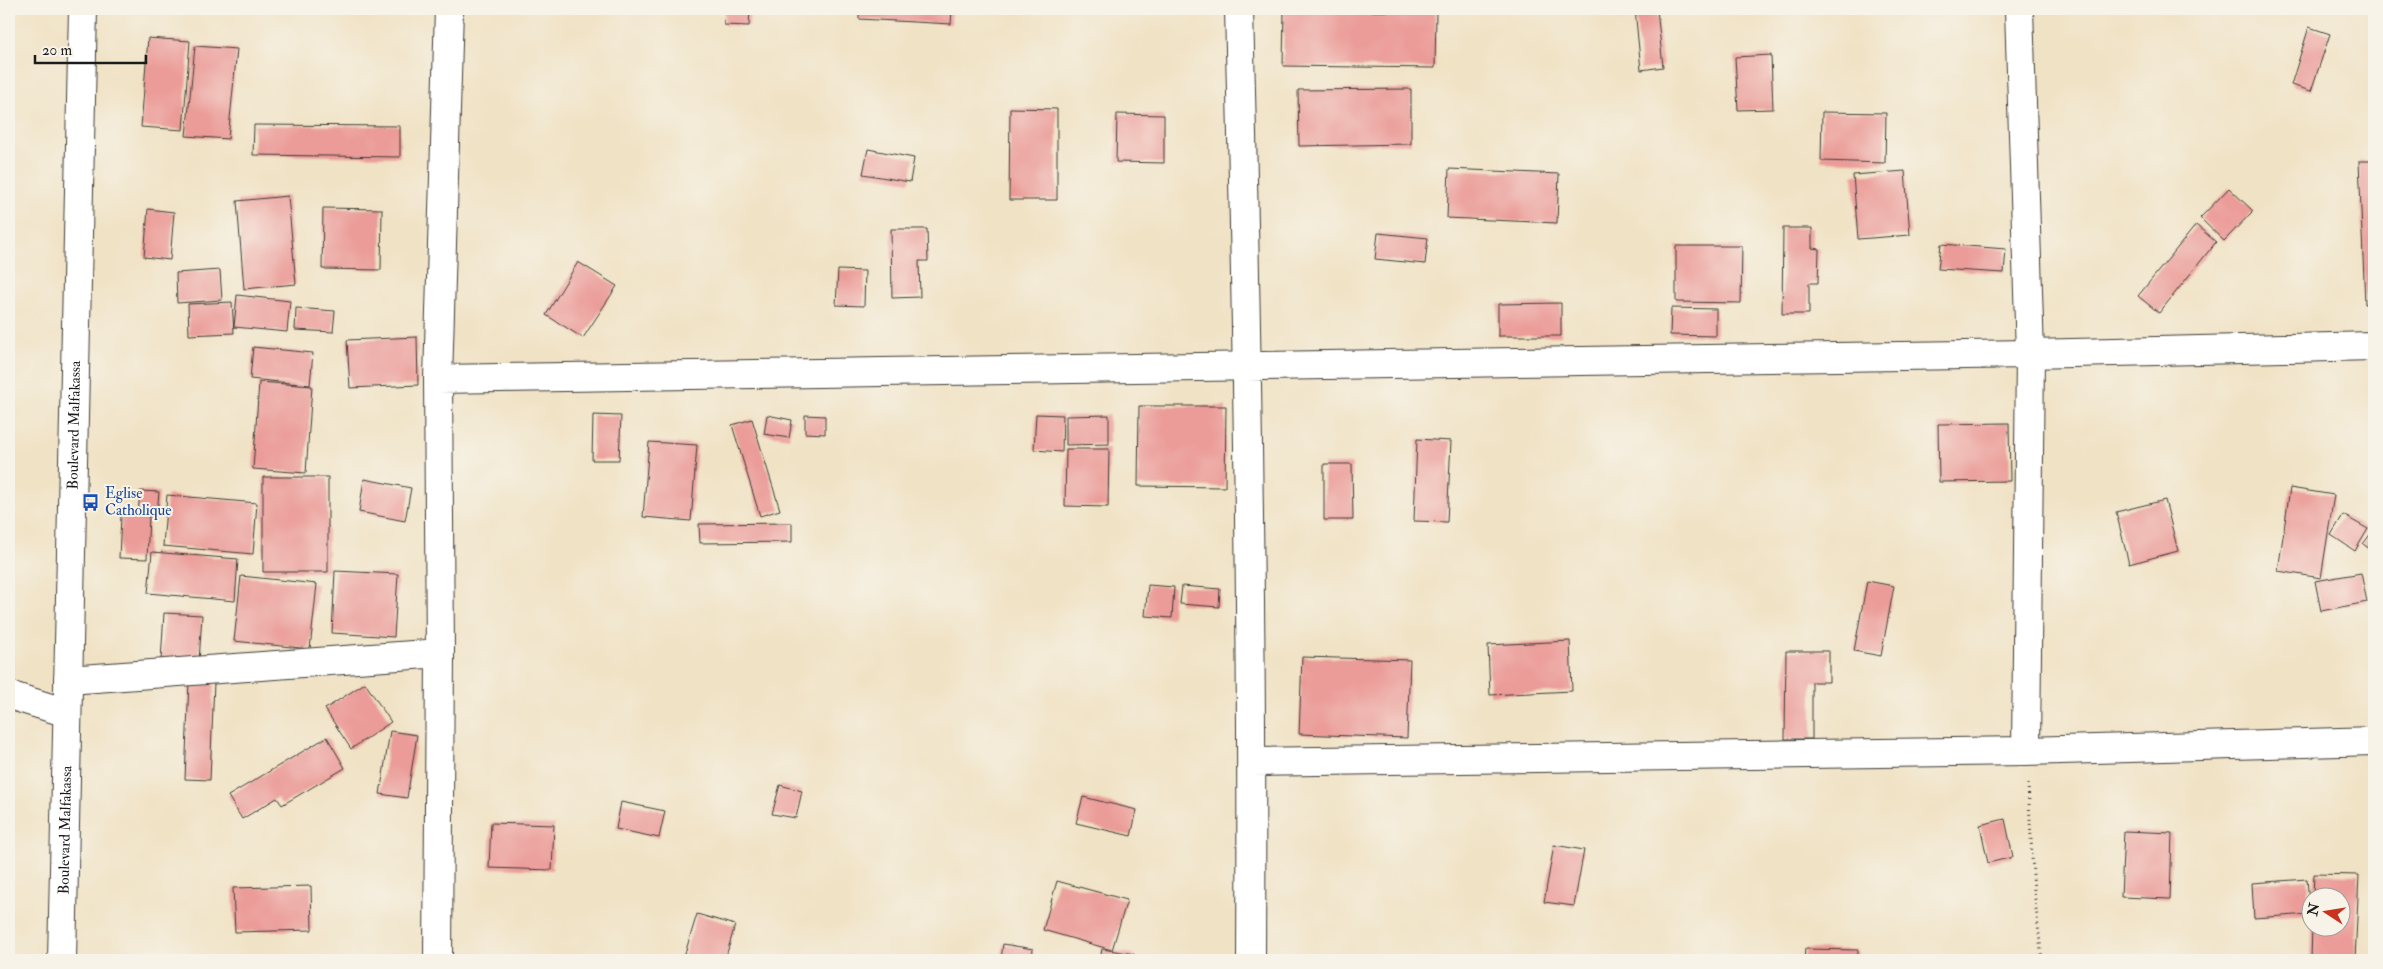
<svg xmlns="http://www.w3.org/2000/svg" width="2383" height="969" viewBox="0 0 2383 969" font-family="'IM FELL Double Pica',serif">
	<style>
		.building { fill: #eb9b98 }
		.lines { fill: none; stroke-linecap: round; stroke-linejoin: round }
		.minor-casing { stroke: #3c3a35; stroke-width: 30 }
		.tertiary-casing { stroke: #3c3a35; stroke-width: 30 }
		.path { stroke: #3c3a35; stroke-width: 3; stroke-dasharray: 1 4; stroke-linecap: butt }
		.minor { stroke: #fff; stroke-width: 28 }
		.tertiary { stroke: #fff; stroke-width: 28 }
		.labels { text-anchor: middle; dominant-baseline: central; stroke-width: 4; stroke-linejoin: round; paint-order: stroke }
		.street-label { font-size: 15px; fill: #1c1c1c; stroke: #f7f3e8 }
		.transit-label { font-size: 15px; fill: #164399; stroke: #f7f3e8; text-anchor: start }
	</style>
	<rect width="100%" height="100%" fill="#f7f3e8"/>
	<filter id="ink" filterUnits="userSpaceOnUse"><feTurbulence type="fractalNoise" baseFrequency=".02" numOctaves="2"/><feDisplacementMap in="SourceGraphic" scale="10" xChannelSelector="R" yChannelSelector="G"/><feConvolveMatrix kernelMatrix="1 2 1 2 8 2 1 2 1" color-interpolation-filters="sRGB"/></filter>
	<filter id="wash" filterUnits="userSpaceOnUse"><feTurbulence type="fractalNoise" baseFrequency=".0096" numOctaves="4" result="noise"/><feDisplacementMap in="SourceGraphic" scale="20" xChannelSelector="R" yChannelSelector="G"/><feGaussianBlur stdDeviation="1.12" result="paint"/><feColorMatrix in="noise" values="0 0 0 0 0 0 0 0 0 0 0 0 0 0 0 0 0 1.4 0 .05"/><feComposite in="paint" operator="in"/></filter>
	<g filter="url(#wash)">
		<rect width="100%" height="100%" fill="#f0e2c5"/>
		<g id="blocks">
			<!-- building -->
			<path class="building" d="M725,9H750L749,26L724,25Z
				M859,9H952L951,24L859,19Z
				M1635,9H1657L1663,67L1641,70Z
				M1284,10L1436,12L1435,68L1283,66Z
				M2309,27L2330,34L2311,91L2291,85Z
				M148,38L190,41L183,130L141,127Z
				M195,46L237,49L228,139L186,136Z
				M1771,55L1773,109L1738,110L1735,57Z
				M1411,89V144L1299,146L1298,90Z
				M1010,108L1057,109V200H1009Z
				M1822,112L1886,113L1885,163L1821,161Z
				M1117,114L1164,115V163L1116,162Z
				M254,125L400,126V157L253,155Z
				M868,149L914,158L910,182L863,174Z
				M2359,161H2374V303L2365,304Z
				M1449,169L1559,174L1557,223L1447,218Z
				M1905,171L1910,235L1858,239L1853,175Z
				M2229,188L2253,211L2224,241L2200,218Z
				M288,196L296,284L244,289L237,201Z
				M323,208L382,209L381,270L322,269Z
				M148,209L174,212L170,260L144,257Z
				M2196,225L2216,242L2159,313L2138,296Z
				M1783,228H1812V248L1819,249L1818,283H1809V314H1782Z
				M891,229H927L928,261H919L920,297L892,298Z
				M1378,233L1428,238L1425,264L1375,259Z
				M1941,244L2006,249L2004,273L1938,269Z
				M1676,246H1742L1741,303L1676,302Z
				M578,262L617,286L583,338L546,315Z
				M220,270L222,300L177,303L176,273Z
				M838,270L865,271L864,306L836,305Z
				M237,295L290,301L287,332L234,327Z
				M232,302L234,333L189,335L188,304Z
				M1561,303V336H1498V304Z
				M296,308L335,311L333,332L295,330Z
				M1671,308L1716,309V336L1670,335Z
				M417,337L418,385L350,388L347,340Z
				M253,347L313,353L310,385L250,379Z
				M259,382L312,386L306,473L253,469Z
				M1139,406H1226L1225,487L1138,486Z
				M1036,414L1063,415L1062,452L1034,450Z
				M593,415L621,416L619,460H592Z
				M767,415L792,420L789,438L764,434Z
				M805,415L825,416V434L805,433Z
				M1109,415V444L1066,445V416Z
				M752,419L780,510L760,516L732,425Z
				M2009,423L2010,481L1939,482L1938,424Z
				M1417,439L1451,441L1447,522L1414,521Z
				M649,442L697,445L691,521L643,517Z
				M1066,449H1109L1108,507L1065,506Z
				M1324,464H1352L1353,520H1324Z
				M263,477H328V572H263Z
				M364,479L411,488L405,521L359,512Z
				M2290,488L2334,495L2321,578L2278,571Z
				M140,491L159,492L157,515L138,514Z
				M167,495L257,503L253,554L163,546Z
				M2165,500L2178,551L2129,564L2116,512Z
				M121,515L149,516L147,559L119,558Z
				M2343,515L2368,529L2355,551L2331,535Z
				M792,523V542L700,543L699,524Z
				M2372,532L2374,534V552L2363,544Z
				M152,552L238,559L235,601L148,593Z
				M335,571L398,574L394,637L332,633Z
				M2361,573L2367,602L2321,611L2315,581Z
				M241,576L317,584L310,649L234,641Z
				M1867,581L1894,586L1881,656L1854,651Z
				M1148,585L1174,587L1172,618L1145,616Z
				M1182,586L1220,589L1219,607L1180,604Z
				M164,613L202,615L199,662L161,660Z
				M1570,641L1572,691L1490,695L1488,645Z
				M1786,651H1829V682H1812V739H1785Z
				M1302,657L1410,660L1407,738L1299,734Z
				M189,681L214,682L210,780L185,779Z
				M365,683L391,722L351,749L325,709Z
				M390,731L417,735L407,798L380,794Z
				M327,737L345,768L282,805L277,798L242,819L228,796Z
				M780,785L802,791L796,818L772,814Z
				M1083,797L1137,810L1131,836L1076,823Z
				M621,802L665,811L659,838L616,829Z
				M2005,819L2013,857L1988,863L1980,825Z
				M491,823L554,825L552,870L489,868Z
				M2124,831L2172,833L2170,899L2121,897Z
				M1554,845L1584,850L1574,906L1544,902Z
				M2314,874L2359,875L2355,960H2311L2312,926H2340V896H2313Z
				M2307,879L2310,914L2254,918L2252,883Z
				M1057,881L1127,900L1112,950L1043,930Z
				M311,886L312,930L235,932L233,888Z
				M697,914L735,925L725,960H683Z
				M1003,944L1033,949L1032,960H1001Z
				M1102,949L1134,954L1133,960H1100Z
				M1805,949L1858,950V960H1804Z"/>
		</g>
	</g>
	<g filter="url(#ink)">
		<use href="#blocks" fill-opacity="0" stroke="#3c3a35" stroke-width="1"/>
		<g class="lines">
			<defs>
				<path id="minor" d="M1239,9C1247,326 1253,643 1251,960
					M2019,9L2030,354L2026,751
					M438,379L2030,354L2374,346
					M68,680L440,653
					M9,695L67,713
					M1252,762L2026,751L2374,741
					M438,960L440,653L438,379L449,9"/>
				<g id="tertiary">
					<path id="s1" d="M62,960L83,9"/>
				</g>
			</defs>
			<!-- minor casing -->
			<use href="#minor" class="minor-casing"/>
			<!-- tertiary casing -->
			<use href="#tertiary" class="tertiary-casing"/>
			<!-- path -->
			<path class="path" d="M2028,784L2034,891L2042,960"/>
			<!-- minor -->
			<use href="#minor" class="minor"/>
			<!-- tertiary -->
			<use href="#tertiary" class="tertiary"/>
		</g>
	</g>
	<!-- icons -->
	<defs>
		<symbol id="bus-bare" viewBox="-9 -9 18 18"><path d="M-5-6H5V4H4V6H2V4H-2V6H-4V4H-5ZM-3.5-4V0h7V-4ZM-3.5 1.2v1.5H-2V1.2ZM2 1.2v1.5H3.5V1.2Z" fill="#1a4fb4" stroke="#f7f3e8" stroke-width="2.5" paint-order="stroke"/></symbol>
	</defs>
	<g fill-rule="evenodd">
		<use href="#bus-bare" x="78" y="490" width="25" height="25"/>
	</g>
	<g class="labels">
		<!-- street labels -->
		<g class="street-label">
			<text stroke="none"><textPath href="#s1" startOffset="535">Boulevard Malfakassa</textPath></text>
			<text stroke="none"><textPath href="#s1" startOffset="130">Boulevard Malfakassa</textPath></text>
		</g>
		<!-- transit labels -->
		<g class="transit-label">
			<text x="105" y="493">Eglise<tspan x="105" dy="17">Catholique</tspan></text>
		</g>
	</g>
	<!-- margin -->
	<rect width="2383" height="969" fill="none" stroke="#f7f3e8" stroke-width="30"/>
	<!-- north arrow -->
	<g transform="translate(2326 912) rotate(282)"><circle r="24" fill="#f7f3e8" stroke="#9f9d96"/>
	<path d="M0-4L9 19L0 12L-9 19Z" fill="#c8321e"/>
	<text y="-8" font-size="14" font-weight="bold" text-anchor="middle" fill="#1c1c1c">N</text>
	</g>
	<!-- scale -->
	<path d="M35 55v8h111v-8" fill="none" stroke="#1c1c1c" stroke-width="2.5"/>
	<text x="42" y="55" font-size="15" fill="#1c1c1c" stroke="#f7f3e8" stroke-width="4" paint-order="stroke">20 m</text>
</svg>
